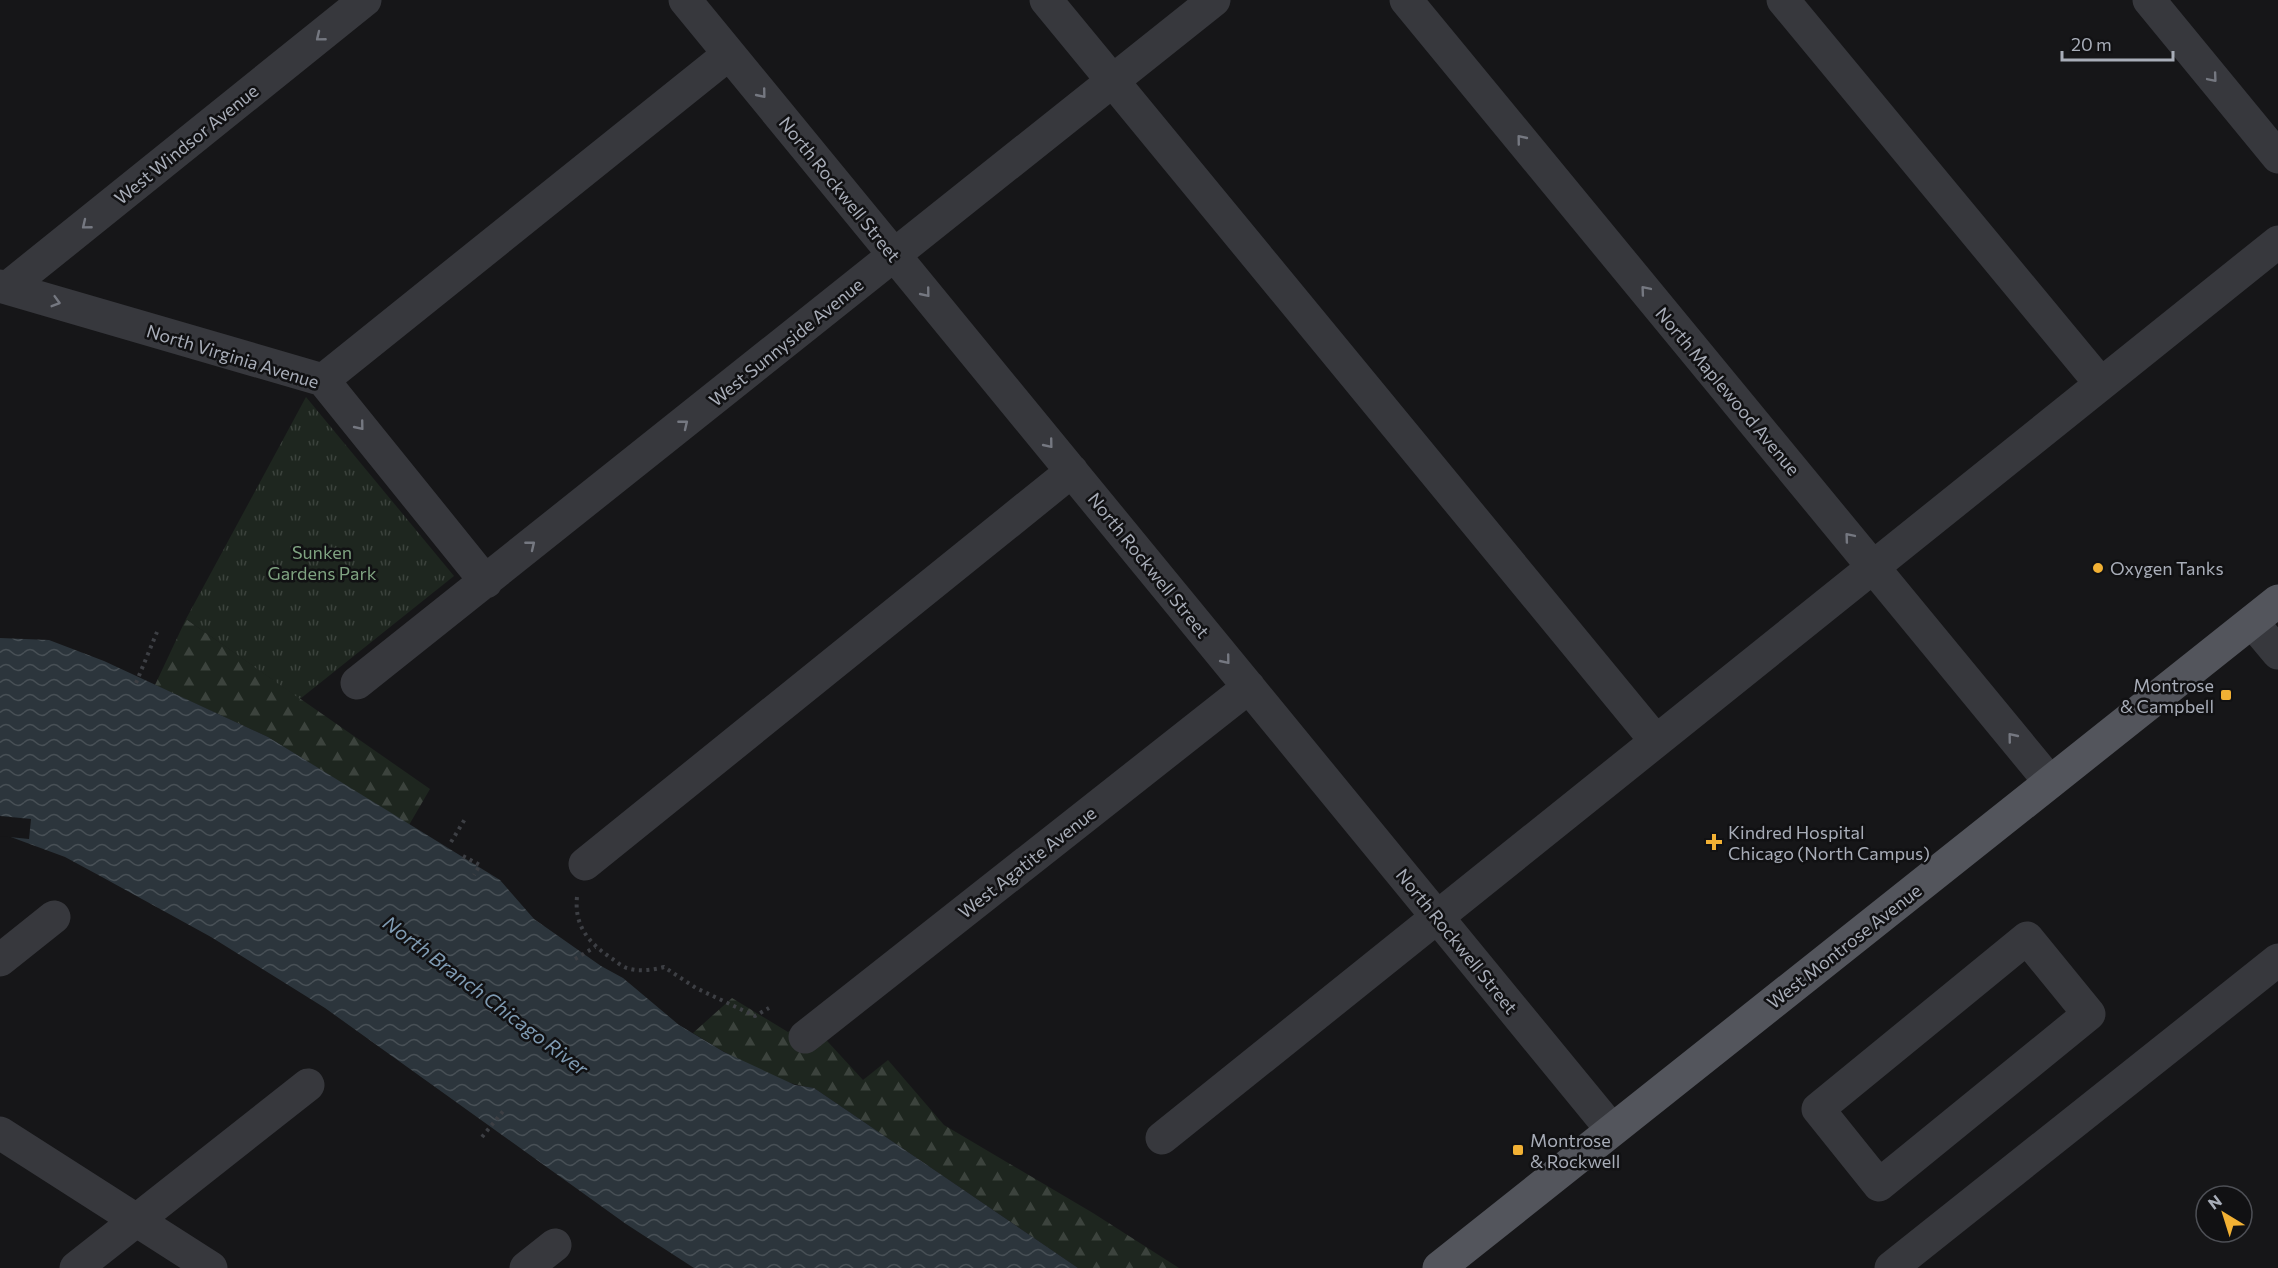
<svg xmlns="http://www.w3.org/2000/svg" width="2278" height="1268" viewBox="0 0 2278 1268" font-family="Commissioner,sans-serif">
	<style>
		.forest { fill: url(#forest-firs) }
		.park { fill: url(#park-tufts) }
		.water { fill: url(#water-waves) }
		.pier { fill: #161618 }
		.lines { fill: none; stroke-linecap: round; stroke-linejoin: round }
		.path { stroke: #3d3f44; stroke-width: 4; stroke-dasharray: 3 4.5; stroke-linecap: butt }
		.minor { stroke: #37383d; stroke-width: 33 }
		.major { stroke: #53555c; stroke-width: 33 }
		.oneway { stroke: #757881 }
		.poi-dot { fill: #f2b134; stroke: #111113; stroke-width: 2 }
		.labels { text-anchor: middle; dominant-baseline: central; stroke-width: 5; stroke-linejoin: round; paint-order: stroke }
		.street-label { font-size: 18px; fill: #a8adb8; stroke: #111113 }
		.park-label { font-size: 18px; fill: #7fa381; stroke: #111113 }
		.poi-label { font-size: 18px; fill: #a8adb8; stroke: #111113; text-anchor: start }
		.water-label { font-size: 20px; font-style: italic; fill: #7f9bb3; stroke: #111113 }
	</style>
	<defs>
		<pattern id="forest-firs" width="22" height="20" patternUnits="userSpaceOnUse" patternTransform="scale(1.5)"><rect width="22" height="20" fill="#1e261f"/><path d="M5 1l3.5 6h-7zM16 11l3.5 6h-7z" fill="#3c433d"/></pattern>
		<pattern id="park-tufts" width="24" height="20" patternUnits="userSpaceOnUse" patternTransform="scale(1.5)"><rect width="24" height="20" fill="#1e261f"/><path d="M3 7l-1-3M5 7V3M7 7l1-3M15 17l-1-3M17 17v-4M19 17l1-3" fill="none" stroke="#3c433d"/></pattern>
		<pattern id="water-waves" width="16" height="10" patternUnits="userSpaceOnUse" patternTransform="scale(1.5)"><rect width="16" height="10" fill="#2c353c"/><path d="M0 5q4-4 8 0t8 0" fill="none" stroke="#485056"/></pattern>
	</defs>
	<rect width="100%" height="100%" fill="#161618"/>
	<!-- forest -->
	<path class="forest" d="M186,619L430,789L409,825L268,737L155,685Z
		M732,998L788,1032L806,1018L863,1080L888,1060L944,1125L1093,1213L1179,1268H1078L814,1088C772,1082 729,1055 693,1033Z"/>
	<!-- park -->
	<path class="park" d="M306,397L454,576L300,699L186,619Z"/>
	<!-- water -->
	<path class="water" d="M0,638L49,640L104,661L268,737L500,880L534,919L601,966L623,978L679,1025L724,1052L795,1085L814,1088L1078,1268H694L626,1224L325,1008L211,937L102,877L65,857L0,833Z"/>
	<!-- pier -->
	<path class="pier" d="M0,816L31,819L29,839L0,836Z"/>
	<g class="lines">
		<!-- path -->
		<path class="path" d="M136,683L157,632
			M451,842L465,819
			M463,856L480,865L474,875
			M577,897C574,926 589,943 611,958C616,961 622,967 627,968C639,972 653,970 664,967L696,988L755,1016L769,1008
			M575,959L595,947
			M482,1137L504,1110"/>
		<!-- minor -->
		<path class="minor" d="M685,0L1612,1130
			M1046,0L1656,741
			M1406,0L2050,782
			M1783,0L2101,384
			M2149,0L2278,157
			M0,286L323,380L486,582
			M7,288L365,0
			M323,380L729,54
			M2252,622L2278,653
			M357,683L1214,0
			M585,864L1072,471
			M2027,938L2089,1014L1879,1185L1818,1109Z
			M0,960L54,917
			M805,1037L1249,687
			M0,1133L211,1268
			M1162,1138L2278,242
			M76,1268L308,1085
			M526,1268L555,1245
			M1891,1268L2278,960"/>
		<!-- major -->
		<path class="major" d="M1439,1268L2278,601"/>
	</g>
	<!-- one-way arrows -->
	<defs><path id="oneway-chevron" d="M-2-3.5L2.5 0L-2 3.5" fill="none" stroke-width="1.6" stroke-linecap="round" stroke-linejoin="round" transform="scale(1.5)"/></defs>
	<g class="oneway">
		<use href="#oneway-chevron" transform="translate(320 37) rotate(141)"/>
		<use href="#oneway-chevron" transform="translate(2213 78) rotate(50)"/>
		<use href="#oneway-chevron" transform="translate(762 94) rotate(51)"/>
		<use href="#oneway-chevron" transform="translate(1521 139) rotate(-129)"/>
		<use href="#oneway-chevron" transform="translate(86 225) rotate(141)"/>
		<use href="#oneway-chevron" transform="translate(1645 290) rotate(-130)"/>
		<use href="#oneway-chevron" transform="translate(926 293) rotate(51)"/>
		<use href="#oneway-chevron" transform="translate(56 302) rotate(16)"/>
		<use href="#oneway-chevron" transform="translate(684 424) rotate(-39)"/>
		<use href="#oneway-chevron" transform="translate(360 426) rotate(51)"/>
		<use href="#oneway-chevron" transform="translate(1049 444) rotate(51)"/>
		<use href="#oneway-chevron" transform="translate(1849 537) rotate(-130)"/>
		<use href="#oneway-chevron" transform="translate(531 545) rotate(-39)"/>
		<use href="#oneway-chevron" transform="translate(1226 660) rotate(51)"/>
		<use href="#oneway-chevron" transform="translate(2012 737) rotate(-129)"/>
	</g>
	<!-- markers -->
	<g class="poi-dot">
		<circle cx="2098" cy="568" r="6"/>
		<rect x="2220" y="689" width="12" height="12" rx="3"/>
		<path d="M1711 833h6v6h6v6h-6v6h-6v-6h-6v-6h6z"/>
		<rect x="1512" y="1144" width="12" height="12" rx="3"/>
	</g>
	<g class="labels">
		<!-- street labels -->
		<g class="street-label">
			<text transform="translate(186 144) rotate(-39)">West Windsor Avenue</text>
			<text transform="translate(840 189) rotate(51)">North Rockwell Street</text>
			<text transform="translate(786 342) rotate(-39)">West Sunnyside Avenue</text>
			<text transform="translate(233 356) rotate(17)">North Virginia Avenue</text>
			<text transform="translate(1728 391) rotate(50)">North Maplewood Avenue</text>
			<text transform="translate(1149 565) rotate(51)">North Rockwell Street</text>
			<text transform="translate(1027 862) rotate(-38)">West Agatite Avenue</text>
			<text transform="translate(1457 941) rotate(51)">North Rockwell Street</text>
			<text transform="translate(1844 946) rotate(-38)">West Montrose Avenue</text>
		</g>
		<!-- park labels -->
		<g class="park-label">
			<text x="322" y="552">Sunken<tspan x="322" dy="21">Gardens Park</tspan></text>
		</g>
		<!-- poi labels -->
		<g class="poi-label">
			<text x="2110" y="568">Oxygen Tanks</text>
			<text x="2214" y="685" text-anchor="end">Montrose<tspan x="2214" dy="21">&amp; Campbell</tspan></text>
			<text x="1728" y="832">Kindred Hospital<tspan x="1728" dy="21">Chicago (North Campus)</tspan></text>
			<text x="1530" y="1140">Montrose<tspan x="1530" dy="21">&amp; Rockwell</tspan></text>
		</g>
		<!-- water labels -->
		<g class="water-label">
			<text transform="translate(486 995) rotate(37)">North Branch Chicago River</text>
		</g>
	</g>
	<!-- north arrow -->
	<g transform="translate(2224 1214) rotate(322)"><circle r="28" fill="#111113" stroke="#4d4f55" stroke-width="1.5"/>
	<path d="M0-4.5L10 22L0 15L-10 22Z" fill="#f2b134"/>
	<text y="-9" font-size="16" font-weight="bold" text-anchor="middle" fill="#a8adb8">N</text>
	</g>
	<!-- scale -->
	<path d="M2062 51v9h111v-9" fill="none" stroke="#a8adb8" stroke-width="3"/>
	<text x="2071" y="51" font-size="18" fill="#a8adb8" stroke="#111113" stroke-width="4.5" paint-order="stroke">20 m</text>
</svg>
